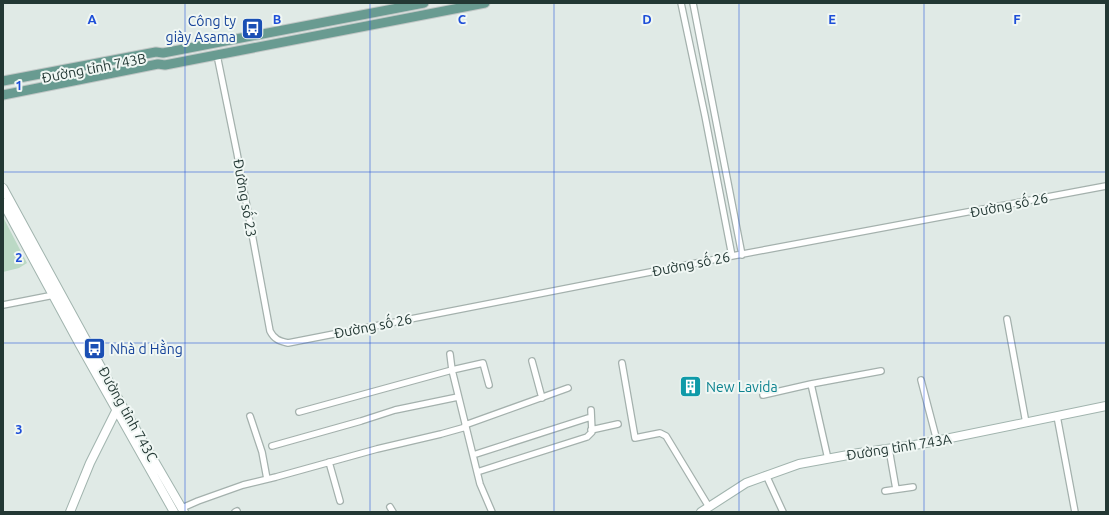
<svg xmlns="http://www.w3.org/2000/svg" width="1109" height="515" viewBox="0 0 1109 515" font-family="Ubuntu,sans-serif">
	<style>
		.green { fill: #bbd9c5 }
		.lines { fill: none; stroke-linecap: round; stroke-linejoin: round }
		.street-casing { stroke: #a4b1ad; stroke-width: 8 }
		.secondary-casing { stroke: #a1b4ae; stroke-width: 10 }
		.primary-casing { stroke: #c1c7c6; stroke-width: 11 }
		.street { stroke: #fff; stroke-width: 5.5 }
		.secondary { stroke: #fff; stroke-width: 8 }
		.primary { stroke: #699b91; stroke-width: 9 }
		.grid { fill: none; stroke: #1d4ed8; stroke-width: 1; stroke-opacity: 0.55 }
		.labels { text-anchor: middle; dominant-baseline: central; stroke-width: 4; stroke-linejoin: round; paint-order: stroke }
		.transit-label { font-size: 14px; fill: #164399; stroke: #f0f7f4; text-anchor: end }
		.street-label { font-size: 14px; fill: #233834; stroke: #f0f7f4 }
		.culture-label { font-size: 14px; fill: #0d838f; stroke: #f0f7f4; text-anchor: start }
		.grid-label { font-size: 13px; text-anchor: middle; font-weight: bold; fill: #1d4ed8; stroke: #f0f7f4; stroke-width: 4; stroke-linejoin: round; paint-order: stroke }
	</style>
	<rect width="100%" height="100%" fill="#e0eae6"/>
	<!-- green -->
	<path class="green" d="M3,217L27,263L19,268L3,272Z"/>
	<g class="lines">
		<defs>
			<path id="street" d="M681,3L705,116L732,256
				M693,3L742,255
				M217,55L237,153L270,331C274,339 279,341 288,343L732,256L1106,186
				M3,305L54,295
				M1007,319L1026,423
				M450,354L452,370L483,363L489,385
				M532,361L542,398
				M622,363L635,438L660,433L666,436L709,507
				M921,380L937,441
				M763,395L811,384
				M299,412L452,370L480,484L492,512
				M250,416L262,452L267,479
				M1057,416L1075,512
				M465,425L568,388
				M591,430L618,424
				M272,446L361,421L395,410L458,397
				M889,449L896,489
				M473,455L591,417
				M828,459L811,384L881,371
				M329,462L340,501
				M477,472L587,437L592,432L591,410
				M766,475L783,512
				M885,491L913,487
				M390,507L393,512
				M182,508L198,501L243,485L276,477L377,449L441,434L466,427
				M235,512L237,511"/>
			<path id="secondary" d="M3,188L120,402L184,512
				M3,203L80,345L174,512
				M70,512L90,463L118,407
				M701,512L746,483L799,464L859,453L921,444L1106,406"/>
			<path id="primary" d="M3,81L156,52L163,53L424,3
				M3,95L158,64L165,65L485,3"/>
		</defs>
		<!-- street casing -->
		<use href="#street" class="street-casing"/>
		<!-- secondary casing -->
		<use href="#secondary" class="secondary-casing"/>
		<!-- primary casing -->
		<use href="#primary" class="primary-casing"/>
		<!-- street -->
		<use href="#street" class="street"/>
		<!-- secondary -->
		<use href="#secondary" class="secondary"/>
		<!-- primary -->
		<use href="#primary" class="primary"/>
	</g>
	<!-- grid -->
	<path class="grid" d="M185,3V512M370,3V512M554,3V512M739,3V512M924,3V512M3,172H1106M3,343H1106"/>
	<!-- icons -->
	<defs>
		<symbol id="bus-square" viewBox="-11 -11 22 22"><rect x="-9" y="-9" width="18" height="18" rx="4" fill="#1a4fb4" stroke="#f0f7f4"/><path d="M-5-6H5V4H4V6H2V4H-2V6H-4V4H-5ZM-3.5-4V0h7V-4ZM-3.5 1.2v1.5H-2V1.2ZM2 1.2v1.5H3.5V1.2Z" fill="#fff"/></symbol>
		<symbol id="building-square" viewBox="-11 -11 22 22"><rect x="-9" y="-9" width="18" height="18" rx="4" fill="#0f9aa8" stroke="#f0f7f4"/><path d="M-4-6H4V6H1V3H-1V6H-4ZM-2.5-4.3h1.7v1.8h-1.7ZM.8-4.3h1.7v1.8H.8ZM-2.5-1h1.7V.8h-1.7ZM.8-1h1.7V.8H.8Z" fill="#fff"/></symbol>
	</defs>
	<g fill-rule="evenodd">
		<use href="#bus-square" x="240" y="16" width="25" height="25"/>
		<use href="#bus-square" x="82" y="336" width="25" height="25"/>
		<use href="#building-square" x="678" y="374" width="25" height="25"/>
	</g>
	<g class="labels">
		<!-- transit labels -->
		<g class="transit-label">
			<text x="236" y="21">Công ty<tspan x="236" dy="16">giày Asama</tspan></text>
			<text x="110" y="349" text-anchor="start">Nhà d Hằng</text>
		</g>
		<!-- street labels -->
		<g class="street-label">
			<text transform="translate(94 68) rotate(-11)">Đường tỉnh 743B</text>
			<text transform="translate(245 198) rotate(80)">Đường số 23</text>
			<text transform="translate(1009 205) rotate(-11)">Đường số 26</text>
			<text transform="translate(691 264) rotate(-11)">Đường số 26</text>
			<text transform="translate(373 326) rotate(-11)">Đường số 26</text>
			<text transform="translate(128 414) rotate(61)">Đường tỉnh 743C</text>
			<text transform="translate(899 447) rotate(-9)">Đường tỉnh 743A</text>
		</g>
		<!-- culture labels -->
		<g class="culture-label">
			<text x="706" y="387">New Lavida</text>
		</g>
	</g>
	<g class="grid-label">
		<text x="92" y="24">A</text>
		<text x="277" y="24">B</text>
		<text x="462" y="24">C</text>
		<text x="647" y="24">D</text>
		<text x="832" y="24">E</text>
		<text x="1017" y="24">F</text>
		<text x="19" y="90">1</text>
		<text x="19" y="262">2</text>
		<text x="19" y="434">3</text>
	</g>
	<!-- border -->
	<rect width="1109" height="515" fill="none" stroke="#233834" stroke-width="8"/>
</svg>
